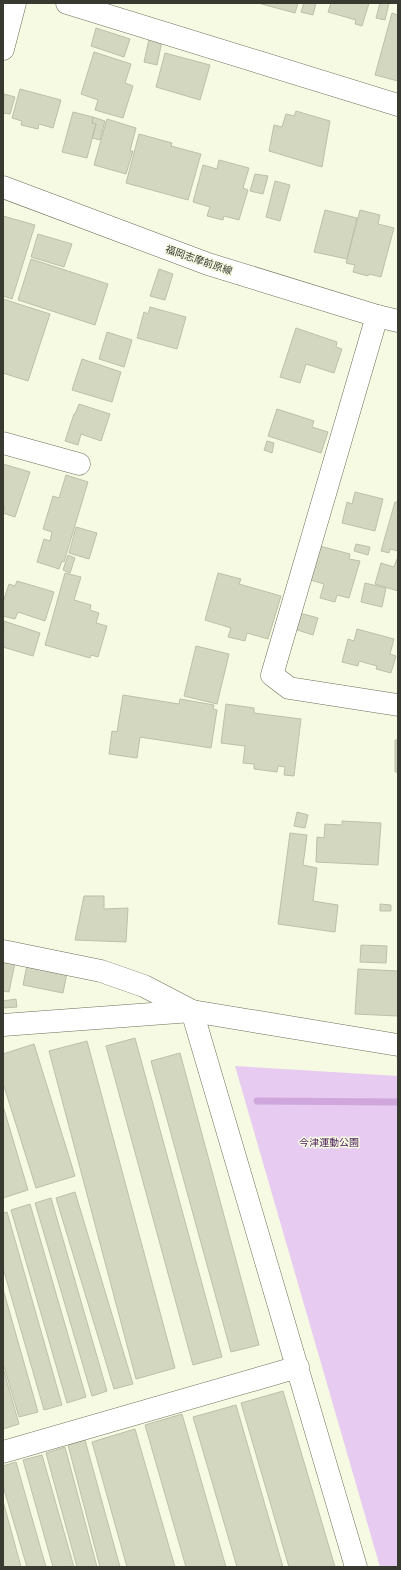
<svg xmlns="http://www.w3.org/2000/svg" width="401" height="1570" viewBox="0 0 401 1570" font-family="'IBM Plex Sans','Noto Sans JP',sans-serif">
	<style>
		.green { fill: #e7cbf1 }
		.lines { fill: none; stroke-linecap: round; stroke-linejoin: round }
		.stream { stroke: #cfa7dd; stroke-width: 7 }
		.building { fill: #d3d7c0; stroke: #bcc0a9 }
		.street-casing { stroke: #6c705b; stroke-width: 23 }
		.secondary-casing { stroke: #6c705b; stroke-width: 23 }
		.primary-casing { stroke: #6c705b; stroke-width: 23 }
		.street { stroke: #fff; stroke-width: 22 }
		.secondary { stroke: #fff; stroke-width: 22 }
		.primary { stroke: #fff; stroke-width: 22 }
		.labels { text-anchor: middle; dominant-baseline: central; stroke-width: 3; stroke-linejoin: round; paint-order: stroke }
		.street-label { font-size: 10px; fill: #383a31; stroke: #f6fae2 }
		.park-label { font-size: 10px; fill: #481757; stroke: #f6fae2 }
	</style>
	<rect width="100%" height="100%" fill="#f6fae2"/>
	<!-- green -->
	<path class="green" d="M235,1066L398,1076V1567H380Z"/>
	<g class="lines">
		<!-- stream -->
		<path class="stream" d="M257,1101L398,1102"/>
	</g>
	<!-- building -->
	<path class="building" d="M258,3H298L295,13Z
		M304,3H316L313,15L301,12Z
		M331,3H369L362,26L355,24L356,20L328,12Z
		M380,3H389L385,20L376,18Z
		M392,13L398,15V81L375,75Z
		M96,28L130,39L124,57L91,46Z
		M149,39L162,41L157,65L144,62Z
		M94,52L131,64L125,83L133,86L123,118L95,110L98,100L81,94Z
		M165,53L210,65L200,100L156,87Z
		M20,89L61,100L53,128L39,124L38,129L21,125L22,121L12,118Z
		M4,94L15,97L10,114L3,113Z
		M296,111L330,121L322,167L269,151L274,125L282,127L286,114L294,116Z
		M73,112L93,117L92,123L96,124L87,158L62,152Z
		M93,117L105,121L100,140L92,138L96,124L92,123Z
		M107,119L136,128L130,151H133L126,174L94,165Z
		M139,134L172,143L171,146L201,154L188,200L126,183Z
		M219,160L249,168L243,188L248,190L239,220L224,216L223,220L207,216L210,207L193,202L203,165L217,169Z
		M255,174L268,176L263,194L250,191Z
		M275,181L290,185L280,221L266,217Z
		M325,210L357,218L347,259L314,252Z
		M360,210L380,215L378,224L394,228L381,277L369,274L368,276L353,272L355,265L346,263Z
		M3,216L35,225L12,299L3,296Z
		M38,234L72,244L64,267L31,257Z
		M31,259L108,284L95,325L18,300Z
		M159,269L173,274L165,300L150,296Z
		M3,299L50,314L28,381L3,373Z
		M150,307L186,317L177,349L137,338L144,312L148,314Z
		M296,328L337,342L336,347L342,349L334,373L306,364L300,383L280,377Z
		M107,332L132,340L124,367L99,359Z
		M82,359L121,372L112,402L72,390Z
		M79,404L110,414L101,441L81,434L78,445L65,441L74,414H75Z
		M277,409L314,421L312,427L328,432L321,453L268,436Z
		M267,441L274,443L272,453L264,450Z
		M3,464L30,472L15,517L3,513L5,506L3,505Z
		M66,475L88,482L64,562L62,561L59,569L37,562L44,539L50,541L52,532L43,529L53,496L59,498Z
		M355,492L383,499L375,531L342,523L347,502L352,504Z
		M395,502H398V551L390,549L389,553L381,551Z
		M76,527L97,533L89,559L69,553Z
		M356,544L370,547L368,555L354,551Z
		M316,545L350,554L349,559L360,561L349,598L337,595L335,602L320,598L324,584L307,579Z
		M68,555L75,558L70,573L63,570Z
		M397,559L398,560V591L375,584L381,563L394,567Z
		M65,573L81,577L74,600L91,605L90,610L99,613L96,623L107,626L98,657L91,655L90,658L45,645Z
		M218,573L241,579L239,584L281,596L268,639L247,633L245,641L228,637L231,628L205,620Z
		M17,581L54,592L45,621L18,612L15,619L3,616V602L9,584L15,586Z
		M365,583L386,588L382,607L361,602Z
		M296,612L318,618L313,635L291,628Z
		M4,621L40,633L33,656L3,647Z
		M357,629L394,639L390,654L396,656L391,673L376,669L377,666L359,661L358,666L342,662L348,639L354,641Z
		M196,646L229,654L217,704L184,696Z
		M123,695L179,704L180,699L214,705L213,709L217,710L211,748L140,737L137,758L109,754L112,731L117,732Z
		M226,704L254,708V713L301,719L294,776L284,775L285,767L278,766L277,772L254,769V764L243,763L245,746L221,743Z
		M395,740H398V772H395Z
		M297,812L308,815L305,828L294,826Z
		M342,821L381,823L378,865L316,862L317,837L324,838L325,824L342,825Z
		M290,833L307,835L303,865L317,868L313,901L338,905L335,932L278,924Z
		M84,896H104V909L128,908L126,942L75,940Z
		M380,904L391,905V911H380Z
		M361,945L387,946L386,963L360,962Z
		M3,961L15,963L9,992L3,991Z
		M27,965L67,973L63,993L23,985Z
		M358,969L398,971V1016L355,1014Z
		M16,999L17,1007L3,1008V1001Z
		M135,1038L222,1357L193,1365L106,1046Z
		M87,1041L175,1368L136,1379L49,1051Z
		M34,1044L75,1176L36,1188L3,1083V1054Z
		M180,1053L259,1345L231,1352L151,1061Z
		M3,1106L28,1190L3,1198Z
		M75,1192L133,1384L114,1389L56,1198Z
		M51,1198L107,1391L92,1396L35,1203Z
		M30,1204L86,1397L67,1403L11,1210Z
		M7,1212L62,1405L44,1410L3,1268V1213Z
		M3,1289L38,1412L19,1417L3,1363Z
		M3,1368L19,1424L3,1429Z
		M283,1391L335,1567H289L241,1403Z
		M236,1405L283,1567H237L193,1417Z
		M182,1414L226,1567H186L145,1425Z
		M135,1429L175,1567H127L92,1442Z
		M85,1440L120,1567H100L68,1445Z
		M65,1447L97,1567H77L46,1453Z
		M42,1455L74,1567H53L23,1460Z
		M16,1462L46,1567H27L3,1486V1466Z
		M3,1501L21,1567H3Z"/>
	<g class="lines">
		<defs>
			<path id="street" d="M67,3L398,105
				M3,49L15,3
				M377,316L272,675L289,688L398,705
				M3,443L79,464
				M3,951L101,971L144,986L192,1011L356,1567
				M3,1452L298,1367"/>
			<path id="secondary" d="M3,1025L192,1011L398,1045"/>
			<path id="primary" d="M3,187L208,264L377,316L398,321"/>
		</defs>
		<!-- street casing -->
		<use href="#street" class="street-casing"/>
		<!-- secondary casing -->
		<use href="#secondary" class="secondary-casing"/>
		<!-- primary casing -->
		<use href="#primary" class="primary-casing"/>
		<!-- street -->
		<use href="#street" class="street"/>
		<!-- secondary -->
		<use href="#secondary" class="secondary"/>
		<!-- primary -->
		<use href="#primary" class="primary"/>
	</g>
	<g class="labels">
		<!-- street labels -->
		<g class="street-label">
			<text transform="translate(199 260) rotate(19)">福岡志摩前原線</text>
		</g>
		<!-- park labels -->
		<g class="park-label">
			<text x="329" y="1142">今津運動公園</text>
		</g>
	</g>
	<!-- border -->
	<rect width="401" height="1570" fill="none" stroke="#383a31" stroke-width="8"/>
</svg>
